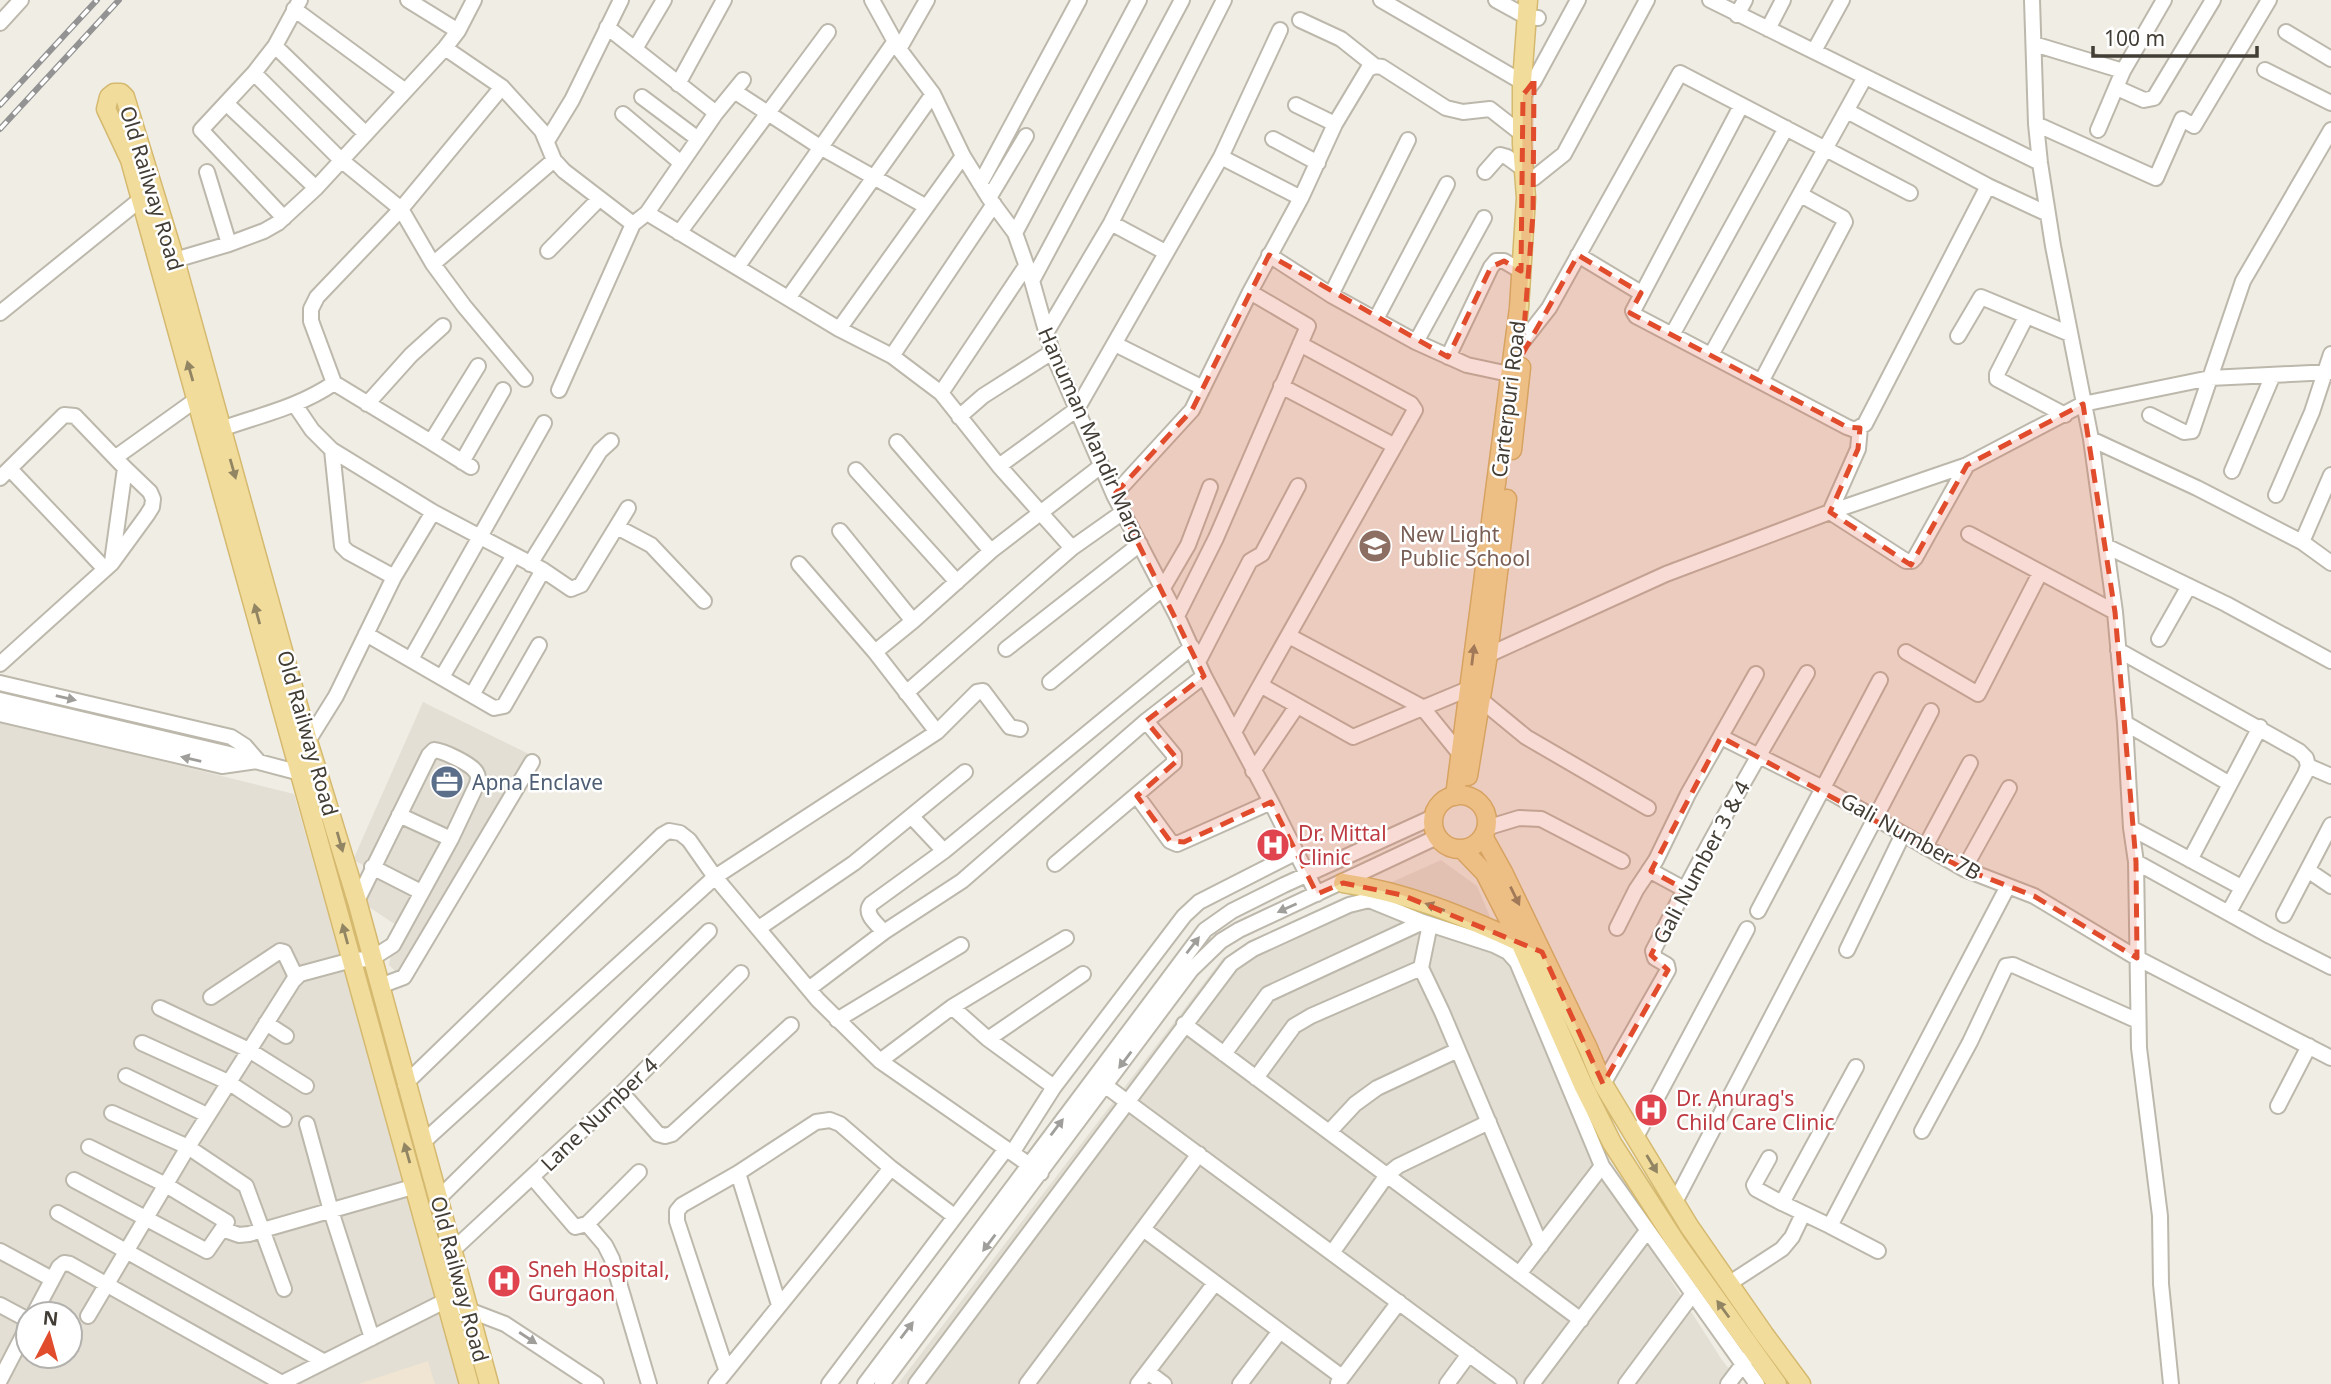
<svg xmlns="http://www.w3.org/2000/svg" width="2331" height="1384" viewBox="0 0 2331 1384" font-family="'Noto Sans',sans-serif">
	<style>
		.residential { fill: #e3dfd4; fill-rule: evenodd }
		.commercial { fill: #f0e4d2 }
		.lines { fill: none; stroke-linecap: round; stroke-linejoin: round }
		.minor-casing { stroke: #bdb8ac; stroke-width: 18 }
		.major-casing { stroke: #d4b96f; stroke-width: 21 }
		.minor { stroke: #fff; stroke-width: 14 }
		.major { stroke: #f2dc9c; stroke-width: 18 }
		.rail-casing { stroke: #939393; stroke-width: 6 }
		.rail { stroke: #fff; stroke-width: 3.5; stroke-dasharray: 10; stroke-linecap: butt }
		.oneway { fill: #918563 }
		.oneway2 { fill: #a09e9a }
		.marked { fill: #e04c2c; fill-opacity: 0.2; stroke: #e04c2c; stroke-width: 5; stroke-dasharray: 14 9; stroke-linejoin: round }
		.labels { text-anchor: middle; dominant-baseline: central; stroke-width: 5; stroke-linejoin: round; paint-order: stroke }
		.street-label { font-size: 21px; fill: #423d35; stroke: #fff }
		.education-label { font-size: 21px; fill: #785e54; stroke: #fff; text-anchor: start }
		.service-label { font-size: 21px; fill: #4e5e75; stroke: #fff; text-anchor: start }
		.health-label { font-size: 21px; fill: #be3a42; stroke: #fff; text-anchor: start }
	</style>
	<rect width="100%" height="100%" fill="#f0ede5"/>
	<!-- residential -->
	<path class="residential" d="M423,702L533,756L408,984L389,965L396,925L363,903L378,872L353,860Z
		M0,721L294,794L461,1384H0ZM28,1314H70V1356H28Z
		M1441,860L1477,886L1593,1158L1722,1360L1741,1384H898L1223,958Z"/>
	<!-- commercial -->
	<path class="commercial" d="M428,1361L435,1384H358Z"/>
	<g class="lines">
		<defs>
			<path id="minor" d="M408,0L458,31
				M872,0L899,49L933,94L963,156L989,198L1015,233L1032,281L1052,352L1114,495L1177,616L1204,676L1271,802L1317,894
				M1381,0L1522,82
				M1496,0L1527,17L1538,18
				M1710,0L2040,163
				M2032,0L2036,124L2040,163L2053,246L2091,439L2115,612L2125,723L2131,828L2136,862L2139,1048L2160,1216L2161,1284L2171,1384
				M294,9L404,90
				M1737,15L1745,0
				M1300,20L1341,39L1375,66
				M0,23L21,0
				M607,27L716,113
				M1768,29L1783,0
				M2286,32L2331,59
				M2034,44L2123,71
				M275,46L366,134
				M445,48L502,87L542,131L554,160L564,171L633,224
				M635,49L664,0
				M899,49L927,0
				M1814,51L1842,0
				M2265,70L2331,103
				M254,73L341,160L401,209L433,264L464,306L525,379
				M678,84L724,0
				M2117,88L2144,100L2154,98L2213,0
				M734,91L820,147L925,206
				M1523,95L1534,81L1578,0
				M642,97L698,139
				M227,104L316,188
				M1296,105L1335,124
				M1741,106L1633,311L1636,316L1847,427L1855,430L1865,424L1988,186
				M1847,111L1988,186L2048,214
				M623,114L681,163
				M2036,124L2156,178L2182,119L2194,126L2269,0
				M2098,130L2123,71L2164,0
				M1273,139L1318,163
				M547,141L572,100L621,0
				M1221,157L1301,198
				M207,172L229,244
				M1485,172L1500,155L1507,157L1525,170
				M1534,178L1564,154L1647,0
				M980,184L1079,0
				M989,198L1026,136
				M647,213L839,329L892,356L941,393L999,466L1072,548
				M284,218L201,130L254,73L275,46L300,0
				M1111,223L1165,252
				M679,233L828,32
				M1015,233L1139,0
				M548,251L599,199
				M1269,255L1331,295L1416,342L1467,365L1509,374
				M1578,255L1641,293
				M175,260L229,244L264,231L278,223L316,188L445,48L458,31L474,0
				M433,264L554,160
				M738,266L895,41
				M1032,281L1182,0
				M1331,295L1408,140
				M789,297L933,94
				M0,313L141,199
				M2026,317L1997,374V379L2065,415
				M1376,319L1447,184
				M839,329L963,156
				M1046,333L1111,223L1224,0
				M1672,335L1786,128
				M1958,336L1981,297L2070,334
				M1524,340L1549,308L1680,73L1910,193
				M1416,342L1484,218
				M1115,344L1203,388
				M1711,355L1865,77
				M892,356L994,204
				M1448,357L1491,267L1496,261H1504L1521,271
				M1761,382L1845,222L1843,218L1801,195
				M1281,386L1395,446
				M559,390L633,224L647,213L716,113L743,80
				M941,393L1026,266
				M367,404L411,355L443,326
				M295,405L312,430L332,450L433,512L543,570L571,589L581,585L628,508
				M2150,415L2184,432L2192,431L2243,281L2331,130
				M959,417L983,396L1052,352
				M1860,428L1858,449L1830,512L1906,561H1912L1915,558L1967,465
				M213,432C255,416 296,409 334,383
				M2091,439L2197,488L2302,542L2331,475
				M431,442L334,383L311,321V309L317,297L401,209L502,87
				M897,442L991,551
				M332,450L342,546L348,552L394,577
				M116,457L197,399
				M462,462L503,390
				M999,466L1077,409L1221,157L1280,30
				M471,467L431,442L478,366
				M10,469L105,569
				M856,470L957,582
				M2232,471L2273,375
				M0,478L64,415L75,416L125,468L112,562
				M1114,495L1192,410L1250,292L1301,198L1335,124L1368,69L1375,66L1382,67L1446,108L1463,112L1490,109L1522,134
				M2276,495L2312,412L2331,354
				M617,527L651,545L704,601
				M840,531L913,621
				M1969,534L2115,612
				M2302,542L2331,563
				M2106,546L2226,604L2331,661
				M530,564L600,451L611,441
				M799,564L875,652L937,732
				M1177,616L1216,538L1308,326L1250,292
				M366,634L494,708L504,706L539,645
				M1289,636L1422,707L1460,754
				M2159,639L2189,586
				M1006,649L1140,544
				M2118,650L2299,751L2306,758L2308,766L2305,774L2230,910
				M875,652L913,621L991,551L1101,466
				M1906,652L1978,694L2040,573
				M1488,655L1666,574L1830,512L1967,465L2083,404L2210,378L2331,372
				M411,659L544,423
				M1198,662L1250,561L1262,554L1298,486
				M0,664L112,563L147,515L152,507L153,499L150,492L125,468
				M442,677L514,555
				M1050,682L1163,588L1188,545L1210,487
				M0,683L231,737L245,746L258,761L222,766L0,714
				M1262,686L1353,737L1468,689
				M906,693L1072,548L1123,512
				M472,695L543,570
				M0,700L225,753L308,775
				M1481,700L1526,737L1648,808
				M2125,723L2230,784
				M1234,732L1415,410L1411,404L1300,344
				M1721,737L1823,788L1964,869L2034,896L2137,958L2331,1058
				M302,745L308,741L336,696L394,577L433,512
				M2308,766L2331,776
				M1253,771L1297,706
				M1137,796L1170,841L1177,844L1271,802
				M399,815L451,839
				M912,817L944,851
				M1486,828L1519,818L1541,819L1622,861
				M2131,828L2241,887
				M1925,847L1970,763
				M2190,860L2260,727
				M2136,862L2270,936L2331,967
				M1055,864L1174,763V755L1146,721
				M372,867L421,892
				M1964,869L2009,788
				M1649,870L1684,889
				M2309,871L2331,886
				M1758,911L1880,680
				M2284,915L2331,825
				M1430,924L1421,968L1442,1012L1541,1246
				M759,928L854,863L965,772
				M1617,928L1636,890L1656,860L1688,794L1756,674
				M884,932C877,924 863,914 871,904L944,851L1192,647
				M1847,950L1903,834
				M380,986L404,977L532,762
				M810,988L884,932L962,881L1146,721L1204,676
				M211,997L280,951L284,952L296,977
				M952,1007L988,1039L1054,1087
				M160,1008L249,1050L306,1086
				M837,1020L961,945
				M266,1023L286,1036
				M1184,1024L1581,1320
				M988,1039L1083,974
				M142,1043L228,1082L284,1119
				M1224,1054L1268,994L1423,922
				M880,1061L952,1007L1066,938
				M126,1076L207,1115
				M1256,1078L1294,1026L1311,1016L1421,968
				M1099,1081L1509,1384
				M405,1084L662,835L669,831L680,833L689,840L715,877L818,1000L880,1061L1041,1173
				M1603,1084L1668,970L1667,965L1655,958L1653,951C1701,856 1753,764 1807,673
				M622,1093L658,1134L665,1136L672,1134L791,1025
				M2278,1106L2309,1046
				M112,1113L188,1147L246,1186L284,1289
				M307,1124L331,1211L372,1338
				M1922,1131L1970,1042L2006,966L2013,965L2138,1021
				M1329,1132L1355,1104L1377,1088L1458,1050
				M1636,1137L1747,929
				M422,1143L715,877L937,732L977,692L983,691L1010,727L1020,729
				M1012,1153L1054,1087L1184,916L1199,902L1295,853
				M1769,1158L1754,1185L1756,1189L1782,1203
				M738,1173L779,1305
				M533,1178L575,1227L587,1224L639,1172
				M74,1180L207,1251L227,1222L166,1185L89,1147
				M438,1199L709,931
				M1675,1202L1931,711
				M58,1213L323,1361
				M587,1224L605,1245L612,1259L649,1384
				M1830,1226L1782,1203L1856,1067
				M222,1229L239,1235L249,1234L416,1186
				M1143,1229L1342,1377
				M453,1250L622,1093L741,973
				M0,1251L52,1279
				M1878,1251L1830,1226L2008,886
				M1332,1253L1387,1175L1398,1166L1489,1122
				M1519,1274L1602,1166
				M1730,1283L1782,1249L1792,1237L1803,1214
				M0,1305L28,1320
				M34,1314L59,1267L64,1263L70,1264L282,1383
				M88,1316L188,1147L293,981L300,974L352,960L371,959L393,945L451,839L477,784C478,779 479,777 476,772C471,764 444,751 434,750L429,755L357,901
				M726,1369L677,1221V1211L682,1205L738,1173L816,1122L830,1120L840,1124L891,1168L954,1216
				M1148,1372L1164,1384
				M0,1380L28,1326
				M1338,1383L1399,1302
				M280,1384L445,1301L505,1324L596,1384
				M716,1384L891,1168
				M829,1384L1006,1149
				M865,1384L1205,930L1232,911L1284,885L1433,817
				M882,1384L1191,970L1221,941L1239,930L1437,837
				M916,1384L1231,964L1253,949L1349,905L1369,900L1423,922L1494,945L1508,952L1517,962L1602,1166L1757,1384
				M1027,1384L1199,1154
				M1138,1384L1215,1283
				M1240,1384L1280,1331
				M1447,1384L1469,1354
				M1532,1384L1647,1231
				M1626,1384L1692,1295
				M1728,1384L1747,1359"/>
			<path id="major" d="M1512,450L1521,367
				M1468,776L1488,655L1507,499
				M1433 822a27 27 0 1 1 54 0a27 27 0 1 1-54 0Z
				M1455,796L1519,308L1526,198L1522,144V82L1528,0
				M1483,836L1503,872L1588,1048L1603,1084L1689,1226L1764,1334L1801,1384
				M1462,849L1485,873L1520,942L1584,1087L1612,1143L1677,1244L1777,1384
				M1343,883C1406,892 1463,916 1520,942
				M469,1384L130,160L106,109L109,97L114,93H121L125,97L175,260L308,741L357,901L489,1384"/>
		</defs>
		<!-- minor casing -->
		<use href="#minor" class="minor-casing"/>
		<!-- major casing -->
		<use href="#major" class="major-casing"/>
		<!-- minor -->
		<use href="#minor" class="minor"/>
		<!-- major -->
		<use href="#major" class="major"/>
		<defs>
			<path id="rail" d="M0,105L97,0
				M0,129L119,0"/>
		</defs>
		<!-- rail casing -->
		<use href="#rail" class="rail-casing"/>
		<!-- rail -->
		<use href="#rail" class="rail"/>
	</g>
	<!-- one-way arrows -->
	<defs><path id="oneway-solid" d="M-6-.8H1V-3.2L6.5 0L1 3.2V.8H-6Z" transform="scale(1.75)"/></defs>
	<g class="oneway">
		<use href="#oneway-solid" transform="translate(190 371) rotate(-106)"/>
		<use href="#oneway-solid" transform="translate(233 469) rotate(74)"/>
		<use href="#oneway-solid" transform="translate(257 614) rotate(-105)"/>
		<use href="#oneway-solid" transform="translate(1473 655) rotate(-83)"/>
		<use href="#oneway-solid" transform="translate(340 842) rotate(74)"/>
		<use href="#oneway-solid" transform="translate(1515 896) rotate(64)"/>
		<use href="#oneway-solid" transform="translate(1435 907) rotate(-160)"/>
		<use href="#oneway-solid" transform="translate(345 934) rotate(-105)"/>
		<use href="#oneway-solid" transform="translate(407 1153) rotate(-106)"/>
		<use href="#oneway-solid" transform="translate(1652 1164) rotate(59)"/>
		<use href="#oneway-solid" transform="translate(1723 1309) rotate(-126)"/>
	</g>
	<g class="oneway2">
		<use href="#oneway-solid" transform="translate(66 698) rotate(13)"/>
		<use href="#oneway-solid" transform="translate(191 759) rotate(-167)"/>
		<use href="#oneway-solid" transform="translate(1287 908) rotate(156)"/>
		<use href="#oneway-solid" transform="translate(1193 945) rotate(-52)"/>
		<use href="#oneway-solid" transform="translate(1125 1060) rotate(127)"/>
		<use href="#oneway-solid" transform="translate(1057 1127) rotate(-53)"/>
		<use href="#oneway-solid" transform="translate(989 1243) rotate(127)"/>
		<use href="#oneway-solid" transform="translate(907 1330) rotate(-53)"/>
		<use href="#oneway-solid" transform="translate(528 1338) rotate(33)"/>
	</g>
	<!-- marked area -->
	<path class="marked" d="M1534,81L1533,214L1522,355L1578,255L1641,293L1630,313L1847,427L1860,428L1858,449L1830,512L1911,565L1967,465L2083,404L2115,612L2136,862L2137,958L2034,896L1964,869L1721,737L1651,871L1684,889L1651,955L1668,970L1603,1084L1542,952L1402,895L1343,883L1317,894L1271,802L1184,842L1170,841L1137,796L1178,760L1146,721L1204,676L1114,495L1192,410L1269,255L1448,357L1491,267L1504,261L1521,271L1523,95Z"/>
	<!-- icons -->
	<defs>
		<symbol id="school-disc" viewBox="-11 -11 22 22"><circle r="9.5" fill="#8d6e63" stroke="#fff"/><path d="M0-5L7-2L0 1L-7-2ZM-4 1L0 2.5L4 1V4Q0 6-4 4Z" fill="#fff"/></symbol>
		<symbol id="office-disc" viewBox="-11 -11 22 22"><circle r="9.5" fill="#5c6f8a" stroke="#fff"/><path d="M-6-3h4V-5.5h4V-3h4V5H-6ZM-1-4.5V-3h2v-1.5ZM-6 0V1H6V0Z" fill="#fff"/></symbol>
		<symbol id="hospital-disc" viewBox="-11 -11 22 22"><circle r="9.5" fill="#e0444e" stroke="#fff"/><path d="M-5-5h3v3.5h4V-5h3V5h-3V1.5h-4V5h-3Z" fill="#fff"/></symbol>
	</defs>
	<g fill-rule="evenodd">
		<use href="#school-disc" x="1356" y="527" width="38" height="38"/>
		<use href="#office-disc" x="428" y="763" width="38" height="38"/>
		<use href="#hospital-disc" x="1254" y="826" width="38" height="38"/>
		<use href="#hospital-disc" x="1632" y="1091" width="38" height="38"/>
		<use href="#hospital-disc" x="485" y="1262" width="38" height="38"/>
	</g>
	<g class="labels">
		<!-- street labels -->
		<g class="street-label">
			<text transform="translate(152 188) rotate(73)">Old Railway Road</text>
			<text transform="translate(1508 399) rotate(-83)">Carterpuri Road</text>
			<text transform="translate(1092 434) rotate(66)">Hanuman Mandir Marg</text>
			<text transform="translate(308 733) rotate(74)">Old Railway Road</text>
			<text transform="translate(1911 836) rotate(29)">Gali Number 7B</text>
			<text transform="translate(1701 862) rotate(-62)">Gali Number 3 &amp; 4</text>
			<text transform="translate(599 1114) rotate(-44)">Lane Number 4</text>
			<text transform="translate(460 1279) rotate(75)">Old Railway Road</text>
		</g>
		<!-- education labels -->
		<g class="education-label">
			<text x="1400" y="534">New Light<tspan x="1400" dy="24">Public School</tspan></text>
		</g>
		<!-- service labels -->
		<g class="service-label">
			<text x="472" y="782">Apna Enclave</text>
		</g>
		<!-- health labels -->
		<g class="health-label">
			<text x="1298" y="833">Dr. Mittal<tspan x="1298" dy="24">Clinic</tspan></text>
			<text x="1676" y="1098">Dr. Anurag's<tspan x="1676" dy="24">Child Care Clinic</tspan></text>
			<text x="528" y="1269">Sneh Hospital,<tspan x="528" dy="24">Gurgaon</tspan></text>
		</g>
	</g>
	<!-- north arrow -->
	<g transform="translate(49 1335) rotate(6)"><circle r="33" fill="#ffffff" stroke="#b3b1ae" stroke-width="2"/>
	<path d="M0-5L12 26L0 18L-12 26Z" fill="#e04c2c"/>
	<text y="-10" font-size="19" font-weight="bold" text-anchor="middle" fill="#423d35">N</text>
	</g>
	<!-- scale -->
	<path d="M2093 46v10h164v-10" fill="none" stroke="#423d35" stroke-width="3.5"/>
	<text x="2104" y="46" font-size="21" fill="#423d35" stroke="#ffffff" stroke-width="5" paint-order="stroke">100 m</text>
</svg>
